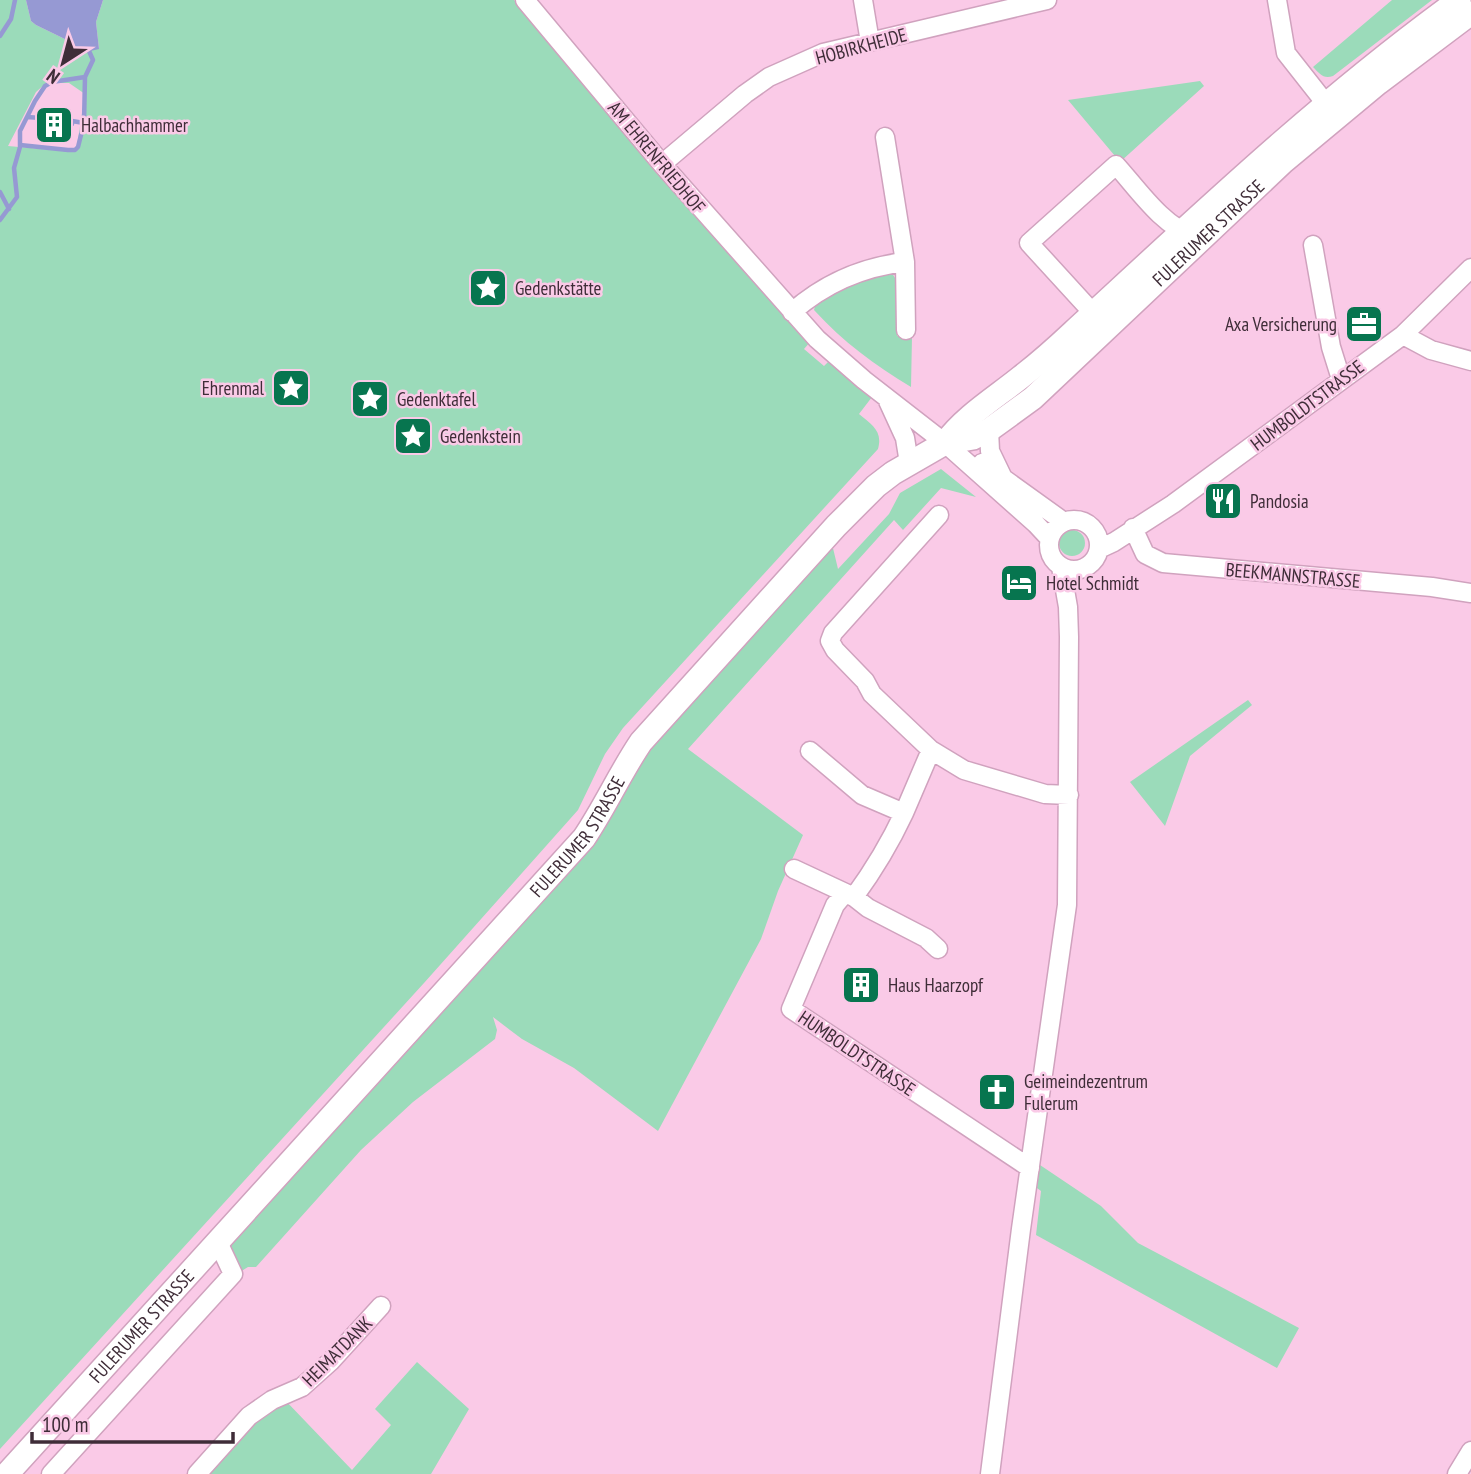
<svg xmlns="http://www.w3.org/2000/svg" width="1471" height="1474" viewBox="0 0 1471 1474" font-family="'PT Sans Narrow',sans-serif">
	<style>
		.green { fill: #9bdbba; fill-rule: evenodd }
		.water { fill: #9699d3 }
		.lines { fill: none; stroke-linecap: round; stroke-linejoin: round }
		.stream { stroke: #9699d3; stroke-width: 4.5 }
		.minor-casing { stroke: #d0a2be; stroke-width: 21 }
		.major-casing { stroke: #d0a2be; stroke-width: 26 }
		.minor { stroke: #fff; stroke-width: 18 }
		.major { stroke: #fff; stroke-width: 23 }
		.labels { text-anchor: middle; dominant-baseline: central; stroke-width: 5; stroke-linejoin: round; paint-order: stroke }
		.street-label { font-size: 19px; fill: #3f2d38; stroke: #facae7 }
		.poi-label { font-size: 19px; fill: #3f2d38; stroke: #facae7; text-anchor: start }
	</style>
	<rect width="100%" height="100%" fill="#facae7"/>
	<!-- green -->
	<path class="green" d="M0,0H26L31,21L36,25L71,42L99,49L96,22L103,0H514L540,27L778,309L811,341L804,349L824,366L830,360L872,397L859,414C872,425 883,431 878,449L623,728L605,754L578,810L424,983L0,1449ZM46,83H69L85,94L76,152L8,146L36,92Z
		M1392,0H1432L1333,76C1323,79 1320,74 1313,67Z
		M1200,81L1204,86L1120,162L1068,100Z
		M885,272L892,273L895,278L897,336L912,337L911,387C875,365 843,342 814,310L816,303L852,283Z
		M941,469L976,497L941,488L903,530L894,520L688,749L803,835L778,891L761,939L658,1131L574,1068L522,1039L493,1017L497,1030L495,1039L413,1102L361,1150L256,1267H248L235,1275L222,1246L629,771L832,544L838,569L889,514L900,493Z
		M1059 543a13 13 0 1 1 26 0a13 13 0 1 1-26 0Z
		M1248,700L1252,705L1190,756L1165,826L1130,782Z
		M1040,1165L1101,1206L1138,1243L1299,1328L1277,1368L1036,1235L1041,1191L1037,1188Z
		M417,1362L469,1409L431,1474H204L230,1439L284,1399L352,1470L391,1425L375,1409Z"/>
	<!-- water -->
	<path class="water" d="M26,0H103L96,22L99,49L82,53L71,42L36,25L31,21Z"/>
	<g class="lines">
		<!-- stream -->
		<path class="stream" d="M0,36L11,19L15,0
			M27,117L41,118
			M72,124V121L84,123
			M20,145L68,150H75L78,147L84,123L85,77
			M0,192L9,209
			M0,220L17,197L14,168L20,147V131L35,101L45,86L52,82L85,77L93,60L89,51"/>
		<defs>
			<path id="minor" d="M525,0L662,164L817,339L864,380L945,443L1036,524L1049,538
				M863,0L870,42
				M1277,0L1286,53L1334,114
				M885,137L905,262L906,330
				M662,164L745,94L769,77L823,53L1047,0
				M1313,245L1331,347L1341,379
				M792,312C825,283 862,267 905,262
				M1095,324L1093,313L1029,243L1116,165C1137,188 1163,227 1194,236
				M1403,335L1431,350L1471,361
				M888,401L905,438L909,463
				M989,430L990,451L1002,476
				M982,463L1064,522
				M939,515L833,633L830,641L835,650L865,681L872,694L931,750L964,770L1045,794L1069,795
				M1049 545a25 25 0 1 1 50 0a25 25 0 1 1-50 0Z
				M1133,528L1145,554L1163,563L1432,587L1471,593
				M1099,549L1114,542L1173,504L1403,335L1471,268
				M810,751L862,795L904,813L931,750
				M794,869L854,897L868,908L926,938L938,949
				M845,893L835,905L791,1009L1030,1168
				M854,897C873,871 890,843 904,813
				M51,1474L233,1274L218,1242
				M197,1474L249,1416L272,1400L302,1387L331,1361L381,1306
				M990,1474L1021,1229L1067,905L1069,637L1068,607L1061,567
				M1457,1474L1471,1451"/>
			<g id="major">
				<path d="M945,443C965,416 995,398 1021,377C1039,363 1056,348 1073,332C1198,217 1321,100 1459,0"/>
				<path id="s1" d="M7,1474L584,838C605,807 620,773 641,742L836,526L876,486L893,473L945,443L973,438L989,430L1033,398L1283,162L1378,83L1471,13"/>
			</g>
		</defs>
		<!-- minor casing -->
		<use href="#minor" class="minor-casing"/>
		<!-- major casing -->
		<use href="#major" class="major-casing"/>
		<!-- minor -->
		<use href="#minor" class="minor"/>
		<!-- major -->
		<use href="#major" class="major"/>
	</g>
	<!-- icons -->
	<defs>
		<symbol id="building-square" viewBox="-11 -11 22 22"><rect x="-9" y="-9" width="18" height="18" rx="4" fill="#07754f" stroke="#facae7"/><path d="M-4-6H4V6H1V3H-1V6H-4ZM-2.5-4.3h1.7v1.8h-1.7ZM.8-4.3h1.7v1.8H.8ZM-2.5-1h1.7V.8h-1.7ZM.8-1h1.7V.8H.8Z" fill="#fff"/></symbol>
		<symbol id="sight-square" viewBox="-11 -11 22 22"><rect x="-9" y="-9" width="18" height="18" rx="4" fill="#07754f" stroke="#facae7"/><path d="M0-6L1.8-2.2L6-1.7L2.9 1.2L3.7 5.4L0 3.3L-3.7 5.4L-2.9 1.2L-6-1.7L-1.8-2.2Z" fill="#fff"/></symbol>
		<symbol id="office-square" viewBox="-11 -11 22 22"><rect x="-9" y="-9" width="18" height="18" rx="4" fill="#07754f" stroke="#facae7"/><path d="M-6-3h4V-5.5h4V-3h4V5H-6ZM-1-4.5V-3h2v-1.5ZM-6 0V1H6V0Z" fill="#fff"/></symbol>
		<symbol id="restaurant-square" viewBox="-11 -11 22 22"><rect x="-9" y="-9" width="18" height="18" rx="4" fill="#07754f" stroke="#facae7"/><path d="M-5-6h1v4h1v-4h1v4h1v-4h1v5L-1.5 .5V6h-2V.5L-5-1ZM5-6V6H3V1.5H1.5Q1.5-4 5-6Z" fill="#fff"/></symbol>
		<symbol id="hotel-square" viewBox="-11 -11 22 22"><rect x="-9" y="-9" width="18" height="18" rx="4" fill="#07754f" stroke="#facae7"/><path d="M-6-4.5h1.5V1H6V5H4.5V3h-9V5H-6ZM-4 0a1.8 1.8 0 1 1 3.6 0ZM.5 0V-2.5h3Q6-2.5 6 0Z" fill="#fff"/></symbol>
		<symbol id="church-square" viewBox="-11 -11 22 22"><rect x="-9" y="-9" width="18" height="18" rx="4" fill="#07754f" stroke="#facae7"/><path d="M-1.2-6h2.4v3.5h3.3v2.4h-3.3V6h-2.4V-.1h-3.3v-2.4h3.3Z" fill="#fff"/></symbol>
	</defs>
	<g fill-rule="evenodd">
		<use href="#building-square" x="32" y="103" width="44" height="44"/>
		<use href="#sight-square" x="466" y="266" width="44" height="44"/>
		<use href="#office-square" x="1342" y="302" width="44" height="44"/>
		<use href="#sight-square" x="269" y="366" width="44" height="44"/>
		<use href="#sight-square" x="348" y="377" width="44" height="44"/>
		<use href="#sight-square" x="391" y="414" width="44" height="44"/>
		<use href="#restaurant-square" x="1201" y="479" width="44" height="44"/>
		<use href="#hotel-square" x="997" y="561" width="44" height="44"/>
		<use href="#building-square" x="839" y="963" width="44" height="44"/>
		<use href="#church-square" x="975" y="1070" width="44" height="44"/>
	</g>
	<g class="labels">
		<!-- street labels -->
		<g class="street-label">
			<text transform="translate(861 46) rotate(-15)">HOBIRKHEIDE</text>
			<text transform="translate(657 157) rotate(50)">AM EHRENFRIEDHOF</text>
			<text stroke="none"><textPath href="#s1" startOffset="1741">FULERUMER STRASSE</textPath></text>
			<text transform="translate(1307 405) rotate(-37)">HUMBOLDTSTRASSE</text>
			<text transform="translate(1293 575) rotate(5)">BEEKMANNSTRASSE</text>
			<text stroke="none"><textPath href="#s1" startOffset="856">FULERUMER STRASSE</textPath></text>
			<text transform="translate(857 1053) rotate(34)">HUMBOLDTSTRASSE</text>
			<text stroke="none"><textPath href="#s1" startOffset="200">FULERUMER STRASSE</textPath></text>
			<text transform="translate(337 1351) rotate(-45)">HEIMATDANK</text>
		</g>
		<!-- poi labels -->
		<g class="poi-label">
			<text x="81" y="125">Halbachhammer</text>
			<text x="515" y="288">Gedenkstätte</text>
			<text x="1337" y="324" text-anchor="end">Axa Versicherung</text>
			<text x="264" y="388" text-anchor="end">Ehrenmal</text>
			<text x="397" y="399">Gedenktafel</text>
			<text x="440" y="436">Gedenkstein</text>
			<text x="1250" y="501">Pandosia</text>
			<text x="1046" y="583">Hotel Schmidt</text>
			<text x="888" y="985">Haus Haarzopf</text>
			<text x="1024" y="1081">Geimeindezentrum<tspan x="1024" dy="22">Fulerum</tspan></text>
		</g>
	</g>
	<!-- north arrow -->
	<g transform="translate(63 63) rotate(216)" stroke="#facae7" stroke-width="5" paint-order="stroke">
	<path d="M0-5L12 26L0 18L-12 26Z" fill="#3f2d38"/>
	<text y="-10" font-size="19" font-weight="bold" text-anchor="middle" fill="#3f2d38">N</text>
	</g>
	<!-- scale -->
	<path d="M32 1432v10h201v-10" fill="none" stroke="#3f2d38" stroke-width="3.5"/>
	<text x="42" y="1432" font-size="21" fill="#3f2d38" stroke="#facae7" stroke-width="5" paint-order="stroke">100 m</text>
</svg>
